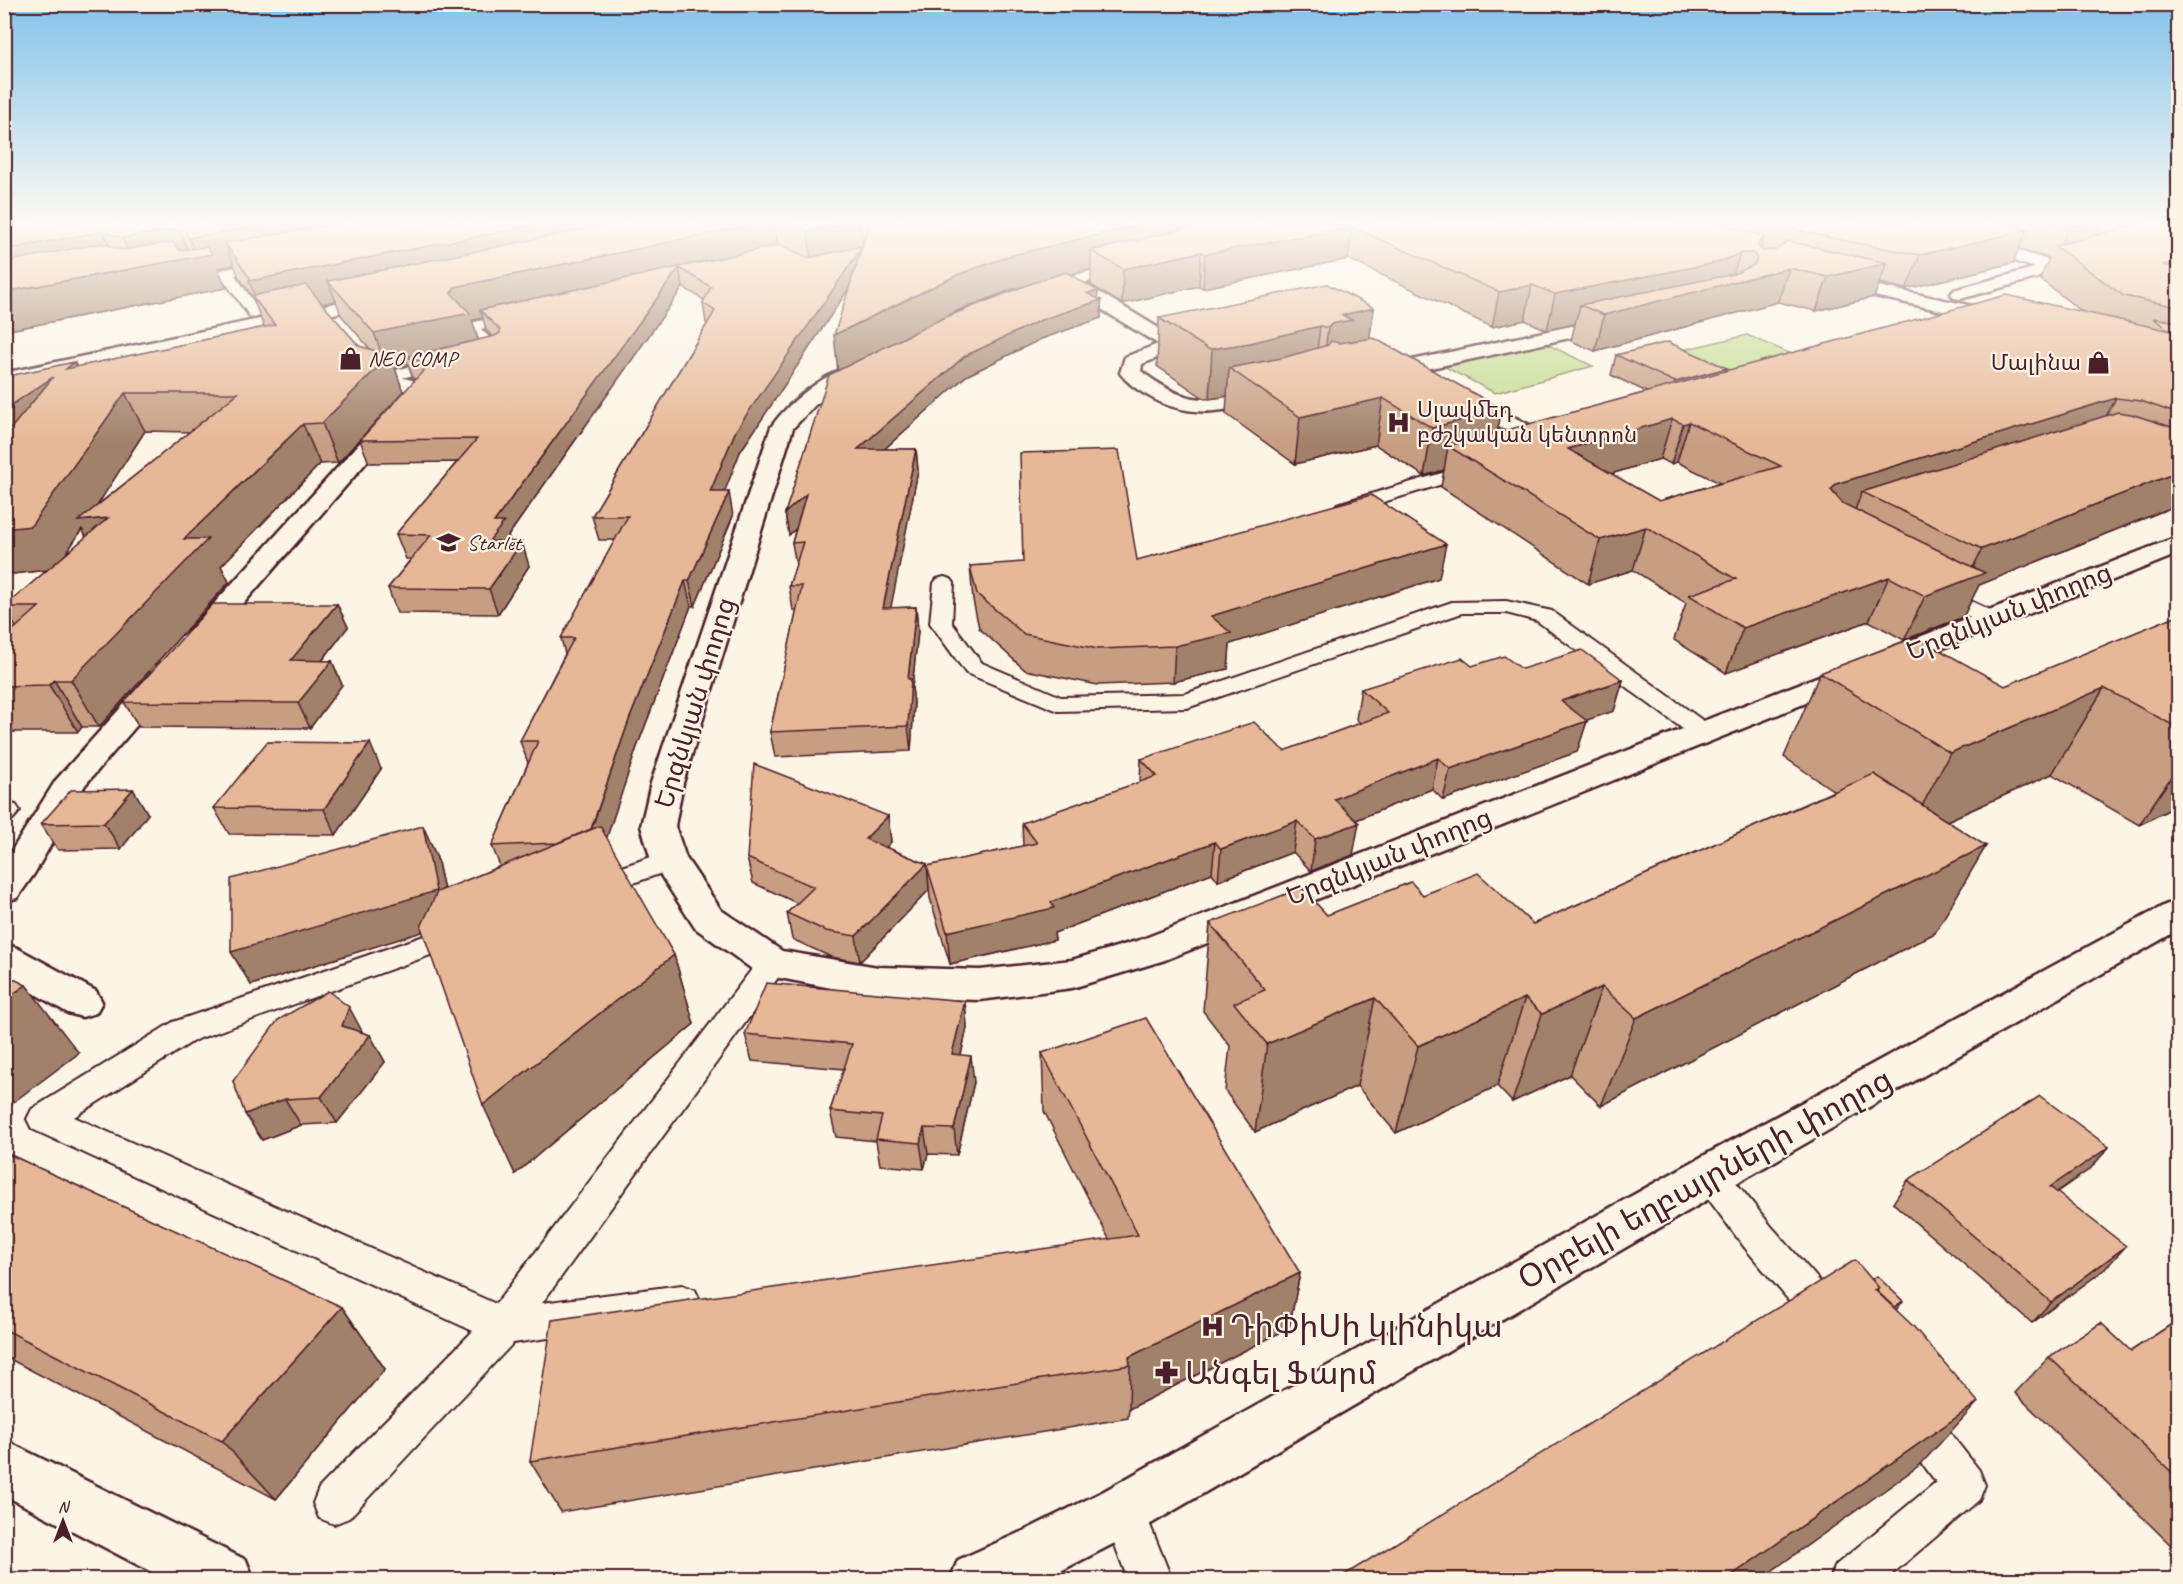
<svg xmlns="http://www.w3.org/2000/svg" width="2183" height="1584" viewBox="0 0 2183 1584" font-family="Caveat,'Noto Sans Armenian',sans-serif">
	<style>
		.green { fill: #c5dc92; stroke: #887e5e; stroke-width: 1.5 }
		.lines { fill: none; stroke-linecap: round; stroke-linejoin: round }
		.service-casing { stroke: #4a1f2b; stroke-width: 4 }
		.minor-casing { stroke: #4a1f2b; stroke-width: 5 }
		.tertiary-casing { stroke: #4a1f2b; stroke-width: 5 }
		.primary-casing { stroke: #4a1f2b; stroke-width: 5 }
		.service { fill: #fcf5e5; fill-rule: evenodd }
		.minor { fill: #fcf5e5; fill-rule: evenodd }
		.tertiary { fill: #fcf5e5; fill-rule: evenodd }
		.primary { fill: #fcf5e5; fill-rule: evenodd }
		.wall { fill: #c79e82; stroke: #4a1f2b; stroke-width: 1.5; fill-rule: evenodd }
		.shaded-wall { fill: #a2816a; stroke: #4a1f2b; stroke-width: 1.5 }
		.building { fill: #e7b897; stroke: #4a1f2b; stroke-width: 1.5; fill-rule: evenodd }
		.labels { text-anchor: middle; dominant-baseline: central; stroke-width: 4.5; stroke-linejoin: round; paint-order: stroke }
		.far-poi-label { font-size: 22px; fill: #4a1f2b; stroke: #fcf5e5; text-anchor: start }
		.street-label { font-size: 26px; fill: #4a1f2b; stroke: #fcf5e5 }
		.near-street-label { font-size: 32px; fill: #4a1f2b; stroke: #fcf5e5 }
		.near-poi-label { font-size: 32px; fill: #4a1f2b; stroke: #fcf5e5; text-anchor: start }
	</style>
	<rect width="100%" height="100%" fill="#fcf5e5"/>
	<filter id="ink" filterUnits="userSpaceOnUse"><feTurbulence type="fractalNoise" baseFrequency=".0167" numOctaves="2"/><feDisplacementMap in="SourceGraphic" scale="12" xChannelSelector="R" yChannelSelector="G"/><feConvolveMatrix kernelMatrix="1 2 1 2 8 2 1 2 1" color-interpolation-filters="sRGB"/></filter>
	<g filter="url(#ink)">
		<!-- green -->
		<path class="green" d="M1747,335L1801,358L1708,381L1656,356Z
			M1540,341L1593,366L1495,393L1443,366Z"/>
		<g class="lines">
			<defs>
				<path id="service" d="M270,260L275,261L277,264L275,267L235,275L262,314L255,318L250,317L219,273L221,270Z
					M518,312L525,316L523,319L481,329L504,352L501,355L480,360L475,358L472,355L475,352L485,349L466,330L464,327L466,324Z
					M445,358L453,363L451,366L381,383L373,378L375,375Z
					M2178,376C2180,393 2177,408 2168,423H2156L2154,419L2170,381Z
					M1476,463L1482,464L1485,468L1482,472L1344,514L1337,512L1335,508L1337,504Z
					M944,577L951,579L954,583L952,623L982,663L1061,697L1185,694L1452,602L1506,601L1552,611L1713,728L1716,733L1713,738L1704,740L1695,738L1537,621L1506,613H1462L1187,708L1058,711L966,673L930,623L934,583L937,579Z
					M1938,586L1999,614L2002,619L1999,624L1991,625L1983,624L1931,596L1928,592L1931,588Z
					M4,802L16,805L20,811L13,819L4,821Z
					M669,851L679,853L683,860L679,867L596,896L586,893L582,886L586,879Z
					M459,924L469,927L473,934L469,941L195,1040L74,1117L496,1304L762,956L772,953L782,956L787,964L782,972L542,1303L682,1285L695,1290L701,1302L695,1314L682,1319L513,1343L349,1518L334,1524L319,1518L313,1503L319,1488L473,1331L32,1129L27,1119L32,1109L173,1022Z
					M1710,1160L1722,1165L1771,1226L1839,1303L1845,1316L1839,1329L1826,1334L1813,1329L1745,1248L1698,1185L1693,1175L1698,1165Z
					M1914,1399L1928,1405L1979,1470L1985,1485L1979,1500L1885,1580H1829L1836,1565L1936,1482L1900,1433L1894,1419L1900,1405Z
					M1123,1489L1138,1495L1172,1580H1128L1102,1510L1108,1495Z"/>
				<path id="minor" d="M1901,222H1925L2060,264L2063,268L2060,272H2048L1903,225Z
					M1133,260L1139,261L1142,265L1139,269L1084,283L1180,341L1183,345L1180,349L1142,364L1141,371C1192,410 1210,401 1269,388L1276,390L1280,394L1276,398C1228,411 1190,422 1145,394C1136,389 1126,381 1120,373L1125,357L1158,344L1067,288L1035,296L1029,295L1026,291L1029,287Z
					M1618,316L1625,318L1628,322L1625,326L1422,370L1555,438L1564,440L1567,445L1564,450L1552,453L1544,451L1396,372L1393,368L1396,364L1403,362Z
					M364,352L371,354L388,374L428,384L431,388L209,643L199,646L189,643L185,637L189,631L407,391L374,382L354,358L357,354Z
					M862,362L869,364L872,368L869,372L816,404L793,428L683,783L675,826L686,858L721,910L782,951L878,967L980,970L1072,960L1140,940L2169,540L2178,537V554L1165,960L1072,988L980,1000L878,997L759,974L695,928L651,860L641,826L651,783L771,427C790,400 829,370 862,362Z
					M161,671L171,674L176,680L85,785L34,874L17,898L4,901V863L56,780L151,674Z
					M4,944L17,948L96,991L102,1002L96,1013L82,1017L68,1013L4,976Z"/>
				<path id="tertiary" d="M2085,254L2091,255L2094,259L2091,263L1960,299L1954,298L1951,294L1954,290Z
					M2178,901V930L1726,1189L1142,1529L1043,1580H950L958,1560L1028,1529L1104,1491L1694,1161L2165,905Z
					M4,1440L246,1560L254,1580H167L4,1495Z"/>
				<path id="primary" d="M1831,276L2001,312L2008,314L2010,318L2008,322L2001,324L1825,285L1822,281L1825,277Z
					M383,293L389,294L392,298L389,302L4,385V373Z"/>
			</defs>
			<!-- service casing -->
			<use href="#service" class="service-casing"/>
			<!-- minor casing -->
			<use href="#minor" class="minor-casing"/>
			<!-- tertiary casing -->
			<use href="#tertiary" class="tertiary-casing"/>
			<!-- primary casing -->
			<use href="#primary" class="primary-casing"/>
			<!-- service -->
			<use href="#service" class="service"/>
			<!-- minor -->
			<use href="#minor" class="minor"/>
			<!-- tertiary -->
			<use href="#tertiary" class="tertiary"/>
			<!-- primary -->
			<use href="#primary" class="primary"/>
		</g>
		<!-- wall -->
		<path class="wall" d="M4,222H2178V375V374L2175,376L2172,383L2174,388H2178V505L2145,518L1979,585L1963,617L1904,640L1869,621L1726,673L1674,640L1686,603L1633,570L1588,584L1441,487L1444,470L1424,476L1376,445L1295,464L1226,414L1227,396L1205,399L1157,366L1159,318L1374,308L1369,339L1502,409L1497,433L1647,392L1611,375L1616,355L1727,368L1726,371L2081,311L2040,279L2049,258L2019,249L2013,263L1906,289L1879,283L1874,297L1816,311L1778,302L1595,351L1571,341L1575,324L1547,330L1525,320L1492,327L1348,259L1203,288L1199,286L1122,304L1091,285V269L1070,275L1098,291L1097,298L1101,300V318L1041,339L966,376L884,449H916L918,471L890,608L916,607L918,631L912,688L914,703L911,751L775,757L770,732L797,610H793L789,586L796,565L792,543L796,528L789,535L785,513L838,370L848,289L740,452L724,492L733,516L695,606H691L637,747L606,838L674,955L694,1024L515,1174L423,931L251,985L423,826L437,858L444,890L500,866L492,846L528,763L520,741L565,654L561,638L615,540H599L592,516L707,324L706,323L703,303L704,300L683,287L508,536L510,541L529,566L498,614L397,613L388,588L411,559H406L396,534L457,462L369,463L360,440L416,379L413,378L408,365L395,368L403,392L338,463L320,464L221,566L229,582L99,727H82L78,732H4V638L16,627L4,608L47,570L4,575V377L74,362L77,367L264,327L252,296L239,277L234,265L218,268L226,288L4,331ZM1022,287L947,316L959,310L1013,289ZM336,301L341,315L370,349L359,346L322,304ZM483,318L486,330L493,337L478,340L472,320ZM145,431L190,432L96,506ZM1660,459L1671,464L1677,462L1720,483L1659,501L1611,474ZM82,529L86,537L65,555Z
			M1137,560L1439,578L1230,644L1228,669L1173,682L1098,685L1025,670L979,628L973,600L970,566Z
			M337,604L348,627L322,661H332L342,685L310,728L139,727L124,702Z
			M2178,615V805L2139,825L2052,774L1947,821L1935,933L1601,1106L1570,1075L1512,1102L1497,1086L1396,1133L1357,1086L1255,1132L1225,1091L1230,1046L1203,1011L1210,923L1327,915L1423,895L1533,924L1834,791L1784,757L1820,673L2005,686Z
			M1472,666L1522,669L1623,680L1614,711L1585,720L1587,721L1577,752L1443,800L1432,789L1356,820L1353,855L1311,871L1293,852L1218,881L1212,873L1054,933L1055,940L950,964L930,898L927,866L1023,846L1022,823L1140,782L1141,759L1284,751L1360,723L1356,719L1361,689Z
			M381,769L336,835L229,834L214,808Z
			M148,814L121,849L58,850L41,824Z
			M888,816L891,842L886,847L927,864L929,890L860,962L831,957L792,939L787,913L797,903L753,883L747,858Z
			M965,1001L967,1028L961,1055L974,1082L957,1155L928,1154L924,1169L880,1165L876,1141L836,1137L830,1111L844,1069L752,1061L745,1034Z
			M363,1033L370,1035L385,1062L337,1123L301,1125L262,1140L233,1081Z
			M1042,1053L1300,1273L1289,1328L1129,1409L1128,1418L561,1512L530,1461L1109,1239L1044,1111Z
			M2109,1147L2090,1169L2057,1192L2105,1269L2032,1323L1893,1203L1908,1180Z
			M4,1152L342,1307L385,1369L276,1499L4,1356Z
			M2178,1320V1552L2015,1393L2049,1357L2131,1351Z"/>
		<!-- shaded-wall -->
		<path class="shaded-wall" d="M4,222H144L4,246Z
			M279,222H464L225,243L234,265L218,268L226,288L4,331V292L136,268L122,238L179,229L191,258L197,257L189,238Z
			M550,222H711L328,281L336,301L267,315L257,302L249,281Z
			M765,222H774L778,247L679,268L683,287L508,536L511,546L489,541L494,522L673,276L480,310L483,318L472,320L481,349L421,361L406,357L408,365L395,368L403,392L338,463L322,423L384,360L374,333L451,293L455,287Z
			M851,222H860L865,264L740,452L715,516L710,492L736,430L812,265L808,232Z
			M1152,222H1311L1091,251V269L1013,289L959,310L838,372L834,335L957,275L1012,255Z
			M2091,222H2102L2088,251L2059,249L2069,227Z
			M2122,222H2178L2112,244Z
			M1352,227L1348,259L1203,288L1205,254Z
			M2027,230L2013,263L1906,289L1920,255Z
			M103,231L119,264L4,287V250Z
			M1765,236L1755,268L1757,258V245Z
			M1201,252L1199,286L1122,304L1123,269Z
			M1740,253L1731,283L1789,268L1778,302L1595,351L1604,315L1580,305L1575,324L1547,330L1555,294Z
			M2178,261V290L2163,265Z
			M1887,263L1874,297L1816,311L1828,277Z
			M1532,285L1525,320L1492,327L1499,292Z
			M1098,291L1097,301L1101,300V318L1041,339L966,376L860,471L858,449L965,356L1087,293Z
			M1374,308L1367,356L1322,376L1328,328L1342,315Z
			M1320,326L1314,375L1229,368L1227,396L1209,399L1212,349Z
			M74,362L94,400L66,369Z
			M1727,368L1720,388L1669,403L1675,382Z
			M53,377L4,465V410Z
			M125,393L145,431L88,520L108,518L101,564L82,529L56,569L4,575V529Z
			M1383,398L1376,445L1295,464L1300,417Z
			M2116,398L2095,437L1862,492L1853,515L1831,490L1836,484Z
			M1502,409L1492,456L1448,446L1444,470L1424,476L1432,428Z
			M1672,419L1660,459L1558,490L1568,449Z
			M1689,422L1677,462L1671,464L1683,424Z
			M303,424L320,464L221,566L229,582L99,727L71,680L184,539Z
			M916,449L918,471L886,632L883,608Z
			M2178,472V505L2145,518L1979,585L1963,617L1904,640L1925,596L1967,580L1982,549Z
			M729,492L733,516L695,606L689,581Z
			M806,494L809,516L789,535L785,513Z
			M1646,527L1633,570L1588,584L1600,540Z
			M522,542L529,566L498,614L489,589Z
			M1446,544L1439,578L1230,644L1228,669L1173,682L1175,646L1211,616Z
			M1889,577L1869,621L1726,673L1743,628Z
			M685,581L691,606L637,747L596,870L587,842L629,720Z
			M337,604L348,627L303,685L291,660Z
			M916,607L918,631L912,688L914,703L911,751L908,726V679Z
			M332,661L342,685L310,728L298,703Z
			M54,680L82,727L78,732L49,685Z
			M1623,680L1614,711L1552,732L1561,701Z
			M2104,688L2052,774L1904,840L1950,753Z
			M1587,721L1577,752L1443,800L1450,769Z
			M370,743L381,769L336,835L324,809Z
			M1438,758L1432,789L1329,831L1334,799Z
			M2178,767V805L2139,825Z
			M133,789L148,814L121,849L104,823Z
			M888,816L891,842L869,865L865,839Z
			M1297,821L1293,852L1218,881L1221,849Z
			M1359,823L1353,855L1311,871L1315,839Z
			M423,826L437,858L451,923L251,985L231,952Z
			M1215,842L1212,873L1054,933L1055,940L950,964L947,932L1051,902Z
			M1986,846L1935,933L1601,1106L1636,1018Z
			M927,864L929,890L860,962L856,936Z
			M674,955L694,1024L515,1174L483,1105Z
			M26,985L79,1053L4,1109V1000Z
			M1602,987L1570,1075L1512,1102L1542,1014Z
			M1375,998L1357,1086L1255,1132L1267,1044Z
			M1525,998L1497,1086L1396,1133L1418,1046Z
			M965,1001L967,1028L955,1080L952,1054Z
			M349,1007L363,1033L342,1026Z
			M370,1035L385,1062L337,1123L321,1097Z
			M971,1056L974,1082L957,1155L954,1129Z
			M285,1099L301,1125L262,1140L245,1114Z
			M924,1128L928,1154L924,1169L920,1143Z
			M2109,1147L2090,1169L2032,1209L2050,1187Z
			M2126,1246L2105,1269L2032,1323L2051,1302Z
			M1300,1273L1289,1328L1129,1409L1130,1365L1129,1357Z
			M1903,1301L1893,1314L1877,1318Z
			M342,1307L385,1369L276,1499L222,1441Z
			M1978,1402L1920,1465L1759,1580H1725Z"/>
		<!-- building -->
		<path class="building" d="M24,222H279L189,238L185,231L179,229L122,238L103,231L4,250V225Z
			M346,222H550L249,281L250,278L225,243Z
			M620,222H765L455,287L451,293L470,313L374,333L328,281Z
			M787,222H851L808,232Z
			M870,222H1152L1012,255L957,275L834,335Z
			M1212,222H1710L1765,236L1757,245L1762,251L1776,250L1788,241L1887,263L1828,277L1789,268L1604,315L1580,305L1734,274L1754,265L1757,258L1753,253H1740L1720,262L1555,294L1532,285L1499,292L1352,227L1205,254L1201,252L1123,269L1091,251Z
			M1765,222H1999L2027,230L1920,255L1831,238Z
			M2050,222H2091L2069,227Z
			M2145,222H2178V261L2163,265L2178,267V307L2124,296L2055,246Z
			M173,242L179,250L207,247L212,254L4,292V262L102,243L121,250Z
			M780,245L808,258L863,246L736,430L710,492H729L689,581H685L629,720L591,829L557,843L492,846L538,741H520L574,638H561L628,516H592L715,311L703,303L711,287L679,268L494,522H504L489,541L522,542L489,589L388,588L431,535L396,534L477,439L360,440L426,368L421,361L406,357L495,336L500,333V330L480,310Z
			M1066,272L1098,291L1087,293L1101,300L1041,320L965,356L858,449H916L883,608L916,607L908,679H911L908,726L770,732L802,586H789L803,542L792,543L806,494L785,513L829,375L941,319L1035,282Z
			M1327,284L1374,308L1342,315L1352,320L1331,324L1328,328L1320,326L1250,343L1212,349H1208L1159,318Z
			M306,285L359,346L390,355L322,423L303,424L184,539H208L71,680H54L49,685L4,686V638L39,607H4L108,518L78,521L238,393H125L31,526L4,529V437L53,377L4,410V377L74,362L66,369L275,325L252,296Z
			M2006,295L2171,331L2153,318L2178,322V366L2172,383L2174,388H2178V414L2141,401L2116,398L1836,484L1831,490L1842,503L1985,573L1925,596L1889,577L1743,628L1689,595L1736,579L1646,527L1600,540L1448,446ZM1672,419L1683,424L1689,422L1781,466L1659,501L1568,449Z
			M1374,338L1502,409L1432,428L1383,398L1300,417L1229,368L1282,358L1328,345L1331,341L1339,343Z
			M1668,342L1727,368L1675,382L1616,355Z
			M2118,412L2131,414L2178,429V472L1982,549L1862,492Z
			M1119,450L1137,560L1371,495L1446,544L1211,616L1231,633L1175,646L1098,649L1024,634L977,594L970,566L1023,562L1020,453Z
			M213,604H337L291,660L332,661L298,703L124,702Z
			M2178,615V728L2104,688L1950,753L1820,673L1916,637L2005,686Z
			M1582,650L1623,680L1561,701L1587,721L1450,769L1438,758L1334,799L1359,823L1315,839L1297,821L1221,849L1215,842L1051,902L1054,908L947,932L927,866L1037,843L1022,823L1157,776L1141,759L1254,722L1284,751L1388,713L1361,689L1462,658L1472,666L1504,656L1522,669Z
			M267,742L370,743L324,809L214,808Z
			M754,764L888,816L865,839L927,864L856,936L826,931L787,913L814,887L747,858Z
			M1874,774L1986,846L1636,1018L1602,987L1542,1014L1525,998L1418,1046L1375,998L1267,1044L1234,1003L1265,990L1210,923L1302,888L1327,915L1411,882L1423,895L1478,873L1533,924Z
			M133,789L104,823L41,824L71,790Z
			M423,826L436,891L231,952V879Z
			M600,826L674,955L483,1105L421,927L437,892Z
			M4,974L26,985L4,1000Z
			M766,983L965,1001L952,1054L971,1056L954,1129L924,1128L920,1143L876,1139L882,1116L830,1111L852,1044L745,1034Z
			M328,991L349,1007L342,1026L370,1035L321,1097L285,1099L245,1114L233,1081L278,1020Z
			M1146,1018L1300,1273L1129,1357L1130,1365L530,1461L552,1320L1138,1235L1042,1053Z
			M2040,1096L2109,1147L2050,1187L2126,1246L2051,1302L1908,1180Z
			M4,1152L342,1307L222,1441L4,1329Z
			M1855,1260L1879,1288L1875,1290L1913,1326L1978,1402L1725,1580H1336Z
			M1877,1276L1903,1301L1894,1307L1877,1291L1879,1288L1872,1279Z
			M2178,1320V1478L2049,1357L2101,1323L2131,1351Z"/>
	</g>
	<!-- sky -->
	<linearGradient id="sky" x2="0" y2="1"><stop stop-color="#83c3ea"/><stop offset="0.5" stop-color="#fefaf3"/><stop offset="1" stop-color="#fefaf3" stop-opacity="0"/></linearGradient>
	<rect width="2183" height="444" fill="url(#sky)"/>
	<!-- icons -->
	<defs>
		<symbol id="shop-bare" viewBox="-9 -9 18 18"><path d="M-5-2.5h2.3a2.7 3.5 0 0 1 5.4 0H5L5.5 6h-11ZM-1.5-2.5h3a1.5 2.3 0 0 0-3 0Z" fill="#4a1f2b" stroke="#fcf5e5" stroke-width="2.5" paint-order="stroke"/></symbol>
		<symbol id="hospital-bare" viewBox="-9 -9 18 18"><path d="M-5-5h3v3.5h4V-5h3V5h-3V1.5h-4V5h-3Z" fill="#4a1f2b" stroke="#fcf5e5" stroke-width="2.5" paint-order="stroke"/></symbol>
		<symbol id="school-bare" viewBox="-9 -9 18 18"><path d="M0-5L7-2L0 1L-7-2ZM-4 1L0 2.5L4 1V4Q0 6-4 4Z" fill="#4a1f2b" stroke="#fcf5e5" stroke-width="2.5" paint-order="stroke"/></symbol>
		<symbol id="pharmacy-bare" viewBox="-9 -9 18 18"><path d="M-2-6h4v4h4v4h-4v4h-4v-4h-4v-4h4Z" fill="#4a1f2b" stroke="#fcf5e5" stroke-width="2.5" paint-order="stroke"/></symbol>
	</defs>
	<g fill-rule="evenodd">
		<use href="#shop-bare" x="334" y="342" width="33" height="33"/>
		<use href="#shop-bare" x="2082" y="346" width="33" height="33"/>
		<use href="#hospital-bare" x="1382" y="406" width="33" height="33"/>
		<use href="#school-bare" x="432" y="526" width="33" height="33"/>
		<use href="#hospital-bare" x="1196" y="1310" width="33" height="33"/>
		<use href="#pharmacy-bare" x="1150" y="1356" width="33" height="33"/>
	</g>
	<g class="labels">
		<!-- far-poi labels -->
		<g class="far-poi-label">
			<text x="368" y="359">NEO COMP</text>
			<text x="2081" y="363" text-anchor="end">Մալինա</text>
			<text x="1417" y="410">Սլավմեդ<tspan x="1417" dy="25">բժշկական կենտրոն</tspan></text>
			<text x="467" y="543">Starlet</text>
		</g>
		<!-- street labels -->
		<g class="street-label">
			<text transform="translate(2009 612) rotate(-22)">Երզնկյան փողոց</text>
			<text transform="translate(695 703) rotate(-73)">Երզնկյան փողոց</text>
			<text transform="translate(1389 857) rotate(-22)">Երզնկյան փողոց</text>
		</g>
		<!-- near-street labels -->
		<g class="near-street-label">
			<text transform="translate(1705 1179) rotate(-29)">Օրբելի եղբայրների փողոց</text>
		</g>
		<!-- near-poi labels -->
		<g class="near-poi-label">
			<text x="1230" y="1326">ԴիՓիՍի կլինիկա</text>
			<text x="1185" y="1373">Անգել Ֆարմ</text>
		</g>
	</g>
	<!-- margin -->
	<rect width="2183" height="1584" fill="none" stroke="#fcf5e5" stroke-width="24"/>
	<rect x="12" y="12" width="2159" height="1560" fill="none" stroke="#4a1f2b" stroke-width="2" filter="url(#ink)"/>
	<!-- north arrow -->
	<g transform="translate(63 1521)" stroke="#fcf5e5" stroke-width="4.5" paint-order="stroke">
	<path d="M0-4.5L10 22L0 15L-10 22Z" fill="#4a1f2b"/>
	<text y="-9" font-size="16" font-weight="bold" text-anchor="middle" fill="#4a1f2b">N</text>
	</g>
</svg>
